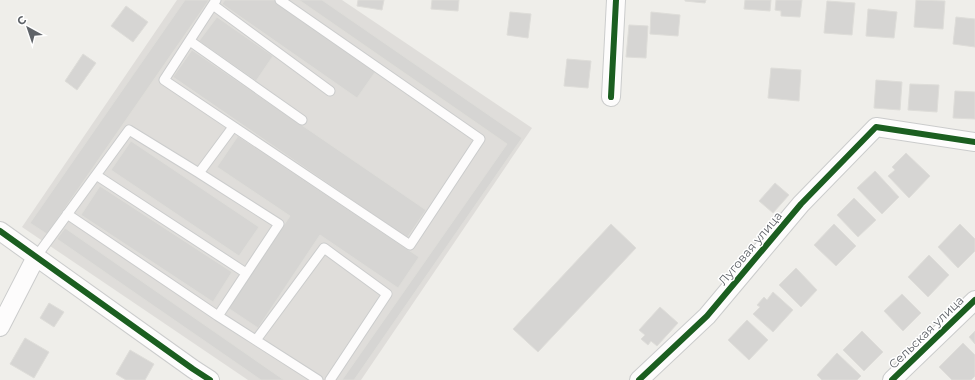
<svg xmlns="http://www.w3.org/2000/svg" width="975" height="380" viewBox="0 0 975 380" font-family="Montserrat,sans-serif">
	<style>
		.industrial { fill: #dfddda }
		.building { fill: #d6d5d3; stroke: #deddd9 }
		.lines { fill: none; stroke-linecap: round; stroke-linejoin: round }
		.lane-casing { stroke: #cbcccc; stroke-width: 11 }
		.street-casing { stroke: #cbcccc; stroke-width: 20 }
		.lane { stroke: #fdfcfc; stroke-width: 9 }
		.street { stroke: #fdfcfc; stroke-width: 18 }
		.cycleway-casing { stroke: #fff; stroke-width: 8 }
		.cycleway { stroke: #1b5e20; stroke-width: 6 }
		.labels { text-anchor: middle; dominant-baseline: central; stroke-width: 3; stroke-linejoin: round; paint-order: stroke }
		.street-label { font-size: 12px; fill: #5f6368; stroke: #fff }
	</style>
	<rect width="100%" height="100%" fill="#efeeea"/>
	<!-- industrial -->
	<path class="industrial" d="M177,0H342L532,128L361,380H248L22,227Z"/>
	<!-- building -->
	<path class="building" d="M185,0H209L47,234L30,223Z
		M225,0H280L378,68L357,98L222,4Z
		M299,0H322L522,138L354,380H342L507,144Z
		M358,0H384L382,10L357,6Z
		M432,0H459L458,11L431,9Z
		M685,0H706L705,3L685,1Z
		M745,0H771L770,11L744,9Z
		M776,0H802L800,17L781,16V11L775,10Z
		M916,0L945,1L943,29L914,27Z
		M827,1L855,3L852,35L824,33Z
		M126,6L148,22L133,42L111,26Z
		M868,9L897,12L894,38L866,36Z
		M510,12L531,14L528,38L507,35Z
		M651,12L680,15L678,36L650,34Z
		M217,17L273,56L256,81L199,41Z
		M956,17L975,19V47L953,44Z
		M629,25L648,26L646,58L626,57Z
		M192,50L426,210L407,238L173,77Z
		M83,54L96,63L77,90L65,81Z
		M567,59L591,61L588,88L564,86Z
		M771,68L801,70L799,101L768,98Z
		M876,80L902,82L900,110L874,108Z
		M910,84L939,85L937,112L908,110Z
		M955,91L975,92V119L953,118Z
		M238,136L419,257L398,288L320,235L258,328L228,308L290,216L217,167Z
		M131,141L259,227L239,256L111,170Z
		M906,153L930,176L909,198L888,176L895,170L892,167Z
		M875,171L899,197L882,214L857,188Z
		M775,183L789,195L773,213L759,201Z
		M100,186L232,272L213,302L81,215Z
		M854,198L876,220L858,237L837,215Z
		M611,224L636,248L538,352L513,329Z
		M834,224L856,246L836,266L814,245Z
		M960,224L975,239V251L958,268L938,247Z
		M65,228L284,380H261L57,239Z
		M929,255L949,275L928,297L908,277Z
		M796,268L817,290L801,307L779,285Z
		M773,292L793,310L773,332L753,314L760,307L757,305L764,297L767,300Z
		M902,294L921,313L903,331L884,311Z
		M49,303L64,312L54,327L40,318Z
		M660,307L678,323L657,346L651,341L648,345L641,339L645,335L639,330Z
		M747,320L768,340L749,360L728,340Z
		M862,331L883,352L864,371L843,350Z
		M975,331V344L969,337Z
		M25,338L49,352L34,378L10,364Z
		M963,343L975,355V376L971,380H952L939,367Z
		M130,350L154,364L145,380H126L116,374Z
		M837,353L861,376L857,380H822L817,375Z"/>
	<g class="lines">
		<defs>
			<path id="lane" d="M216,0L164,80L410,245L480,139L280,0
				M213,5L330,91
				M190,41L302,120
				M96,175L246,273
				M67,214L218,316L279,224L199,173
				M36,257L129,130L199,173L233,127
				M218,316L318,380
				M256,340L324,248L387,294L330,380"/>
			<path id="street" d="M611,97L616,0
				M0,231L193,369L210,380
				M0,327L36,257
				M639,380L707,316L801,204L876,127L975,142
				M892,380L975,300"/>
		</defs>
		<!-- lane casing -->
		<use href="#lane" class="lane-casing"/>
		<!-- street casing -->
		<use href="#street" class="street-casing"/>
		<!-- lane -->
		<use href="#lane" class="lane"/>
		<!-- street -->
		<use href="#street" class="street"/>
		<defs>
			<path id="cycleway" d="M611,97L616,0
				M0,231L193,369L210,380
				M639,380L707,316L801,204L876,127L975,142
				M892,380L975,300"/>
		</defs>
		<!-- cycleway casing -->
		<use href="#cycleway" class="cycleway-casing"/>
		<!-- cycleway -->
		<use href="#cycleway" class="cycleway"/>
	</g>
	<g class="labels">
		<!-- street labels -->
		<g class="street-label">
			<text transform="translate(750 248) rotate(-50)">Луговая улица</text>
			<text transform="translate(926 332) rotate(-44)">Сельская улица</text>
		</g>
	</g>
	<!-- north arrow -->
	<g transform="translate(28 28) rotate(320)" stroke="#ffffff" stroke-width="3" paint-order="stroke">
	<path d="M0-3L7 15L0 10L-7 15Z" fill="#5f6368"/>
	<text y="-6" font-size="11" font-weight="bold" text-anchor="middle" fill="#5f6368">С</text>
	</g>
</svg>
